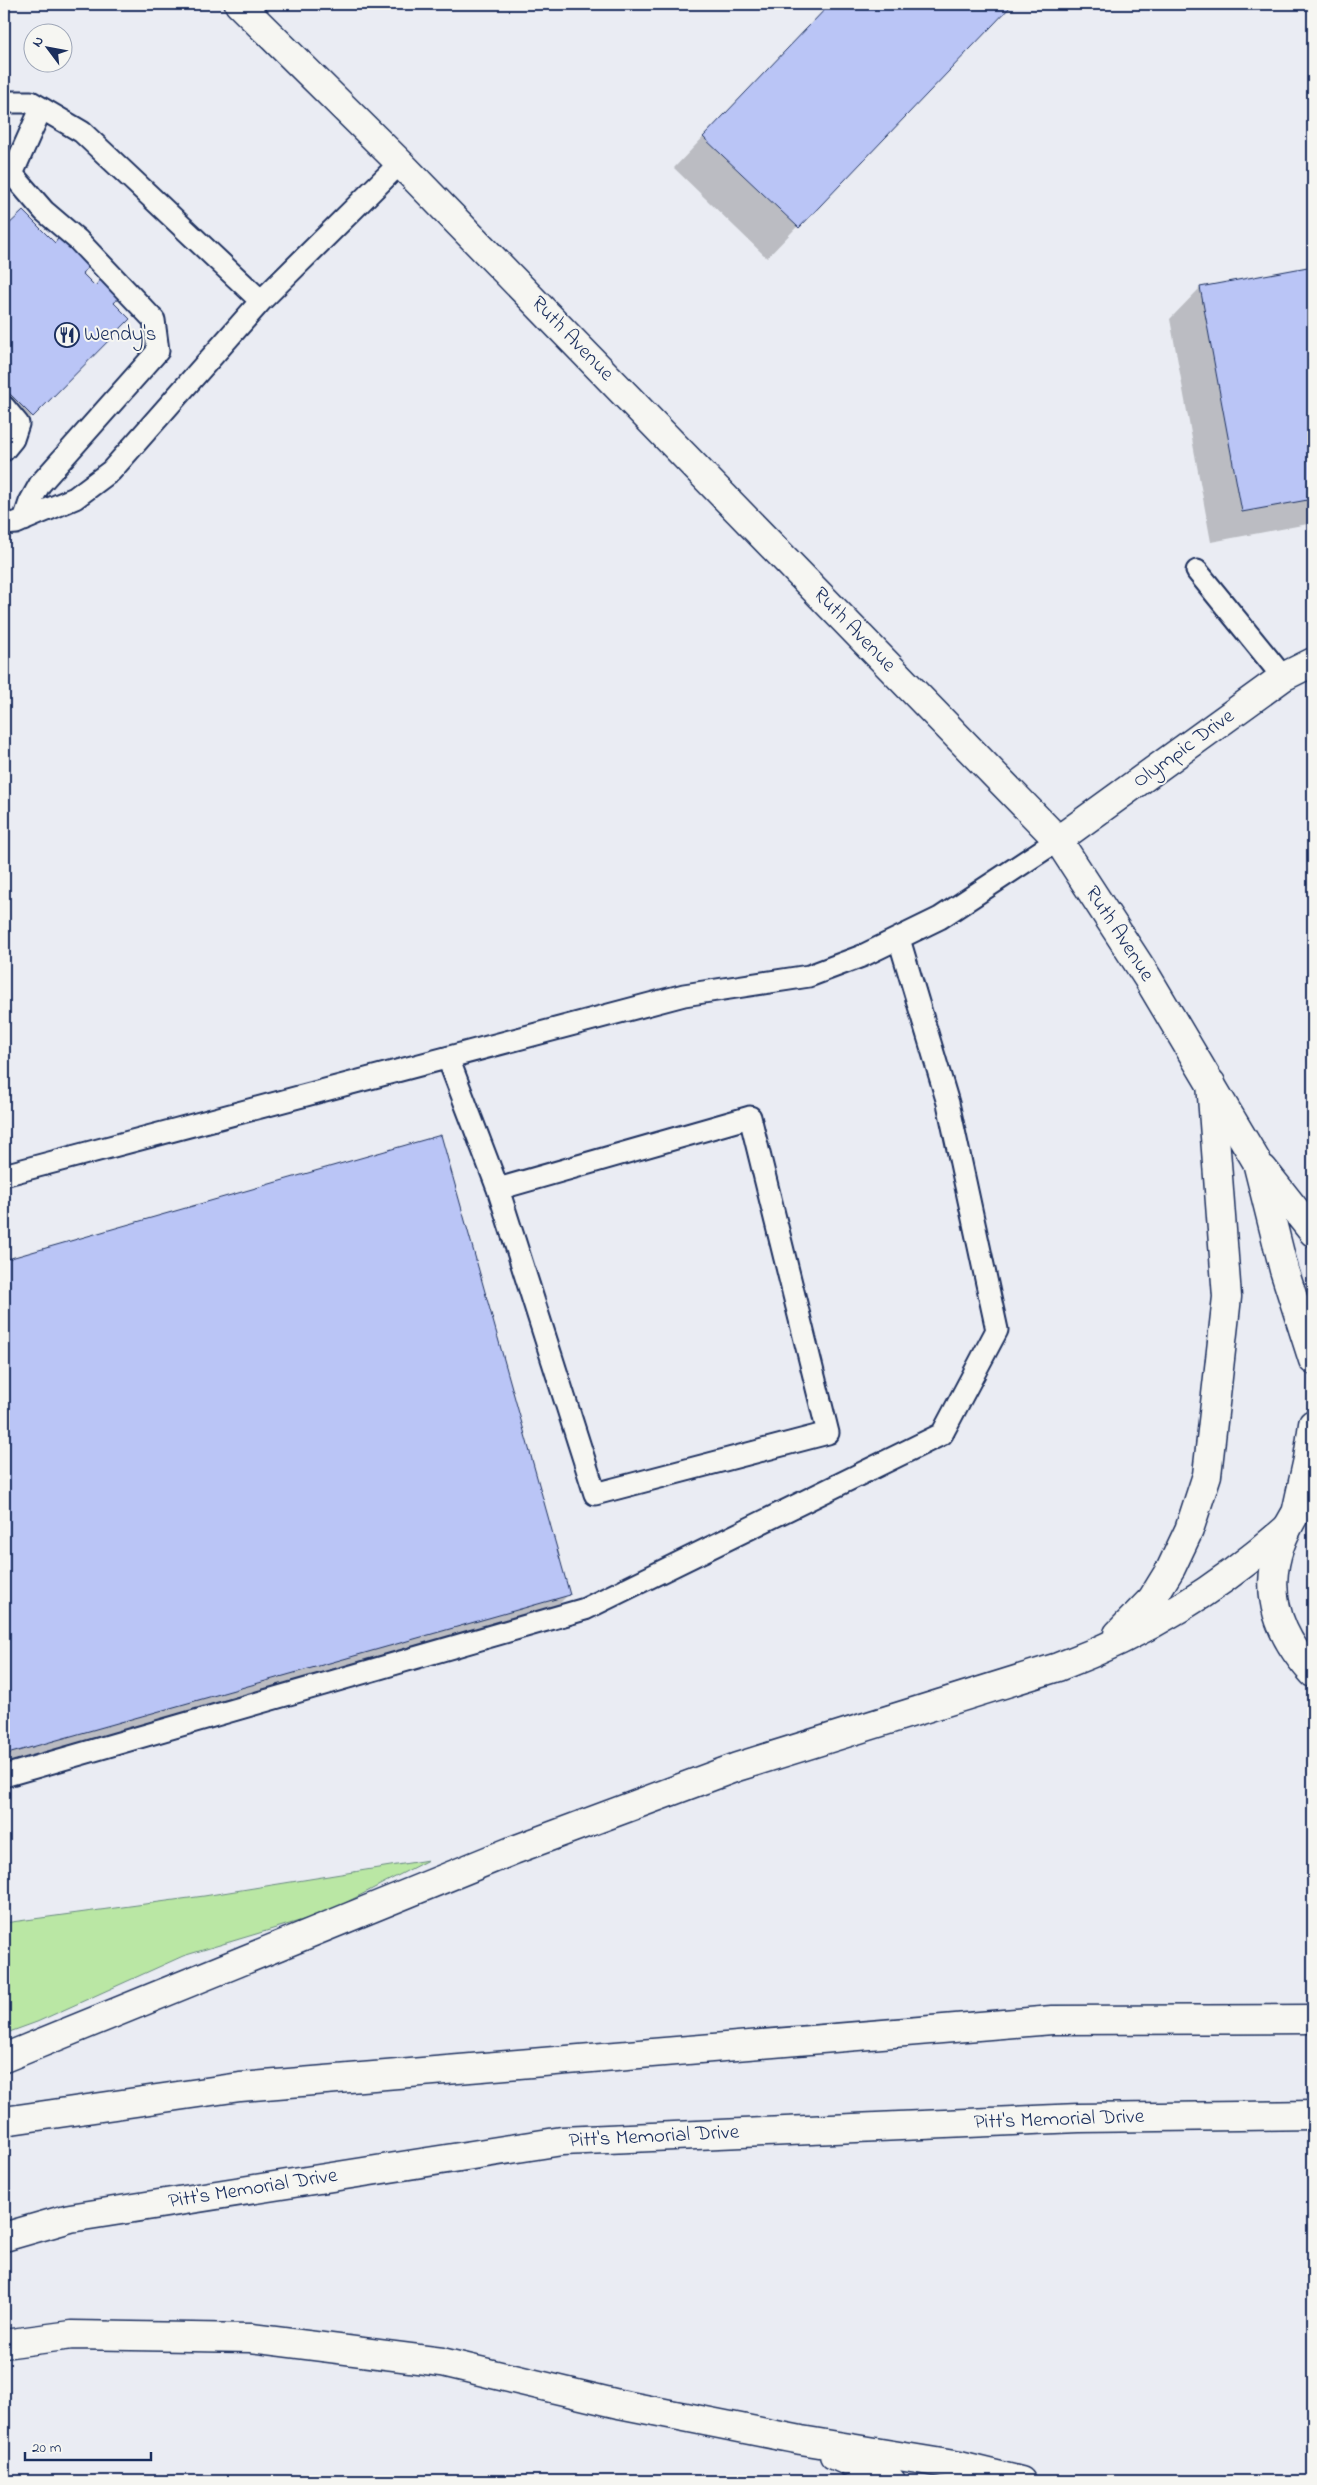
<svg xmlns="http://www.w3.org/2000/svg" width="1317" height="2485" viewBox="0 0 1317 2485" font-family="'Indie Flower',sans-serif">
	<style>
		.green { fill: #bae7a4; stroke: #6a8b81 }
		.shadow { fill: #0003 }
		.building { fill: #bac5f6; stroke: #1b2f5e }
		.lines { fill: none; stroke-linecap: round; stroke-linejoin: round }
		.service-casing { stroke: #1b2f5e; stroke-width: 25 }
		.minor-casing { stroke: #1b2f5e; stroke-width: 31 }
		.secondary-casing { stroke: #1b2f5e; stroke-width: 31 }
		.motorway-casing { stroke: #1b2f5e; stroke-width: 31 }
		.service { stroke: #f6f6f2; stroke-width: 21 }
		.minor { stroke: #f6f6f2; stroke-width: 28 }
		.secondary { stroke: #f6f6f2; stroke-width: 28 }
		.motorway { stroke: #f6f6f2; stroke-width: 28 }
		.labels { text-anchor: middle; dominant-baseline: central; stroke-width: 4; stroke-linejoin: round; paint-order: stroke }
		.poi-label { font-size: 21px; fill: #1b2f5e; stroke: #f6f6f2; text-anchor: start }
		.street-label { font-size: 21px; fill: #1b2f5e; stroke: #f6f6f2 }
	</style>
	<rect width="100%" height="100%" fill="#eaecf3"/>
	<filter id="ink" filterUnits="userSpaceOnUse"><feTurbulence type="fractalNoise" baseFrequency=".02" numOctaves="2"/><feDisplacementMap in="SourceGraphic" scale="10" xChannelSelector="R" yChannelSelector="G"/><feConvolveMatrix kernelMatrix="1 2 1 2 8 2 1 2 1" color-interpolation-filters="sRGB"/></filter>
	<g filter="url(#ink)">
		<!-- green -->
		<path class="green" d="M428,1860L326,1913L183,1956L37,2022L4,2034V1923L204,1896Z"/>
		<!-- shadow -->
		<path class="shadow" d="M830,4H1011L767,258L674,168Z
			M23,212L128,319L8,440L4,436V231Z
			M1313,267V523L1211,542L1170,319L1200,288Z
			M441,1137L569,1594L538,1625L4,1777V1261Z"/>
		<!-- building -->
		<path class="building" d="M830,4H1013L799,228L703,137Z
			M23,211L55,243L60,236L90,266L82,273L95,286L103,277L121,295L114,303L130,319L33,417L4,388V229Z
			M1313,266V499L1242,512L1200,287Z
			M441,1135L570,1595L4,1755V1260Z"/>
		<g class="lines">
			<defs>
				<path id="service" d="M4,102H31L82,132L261,301
					M4,407L18,424L13,439L4,450
					M24,520L30,502L40,484L158,351L154,320L78,240L44,211L12,174L41,109
					M4,524L16,523L75,498L111,471L261,301L400,163
					M1197,571L1283,677
					M448,1058L498,1189L595,1494L828,1433L750,1117L498,1189
					M4,1175L684,995L809,976L862,956L940,918L1058,840
					M4,1776L585,1609L942,1434L997,1330L948,1103L899,939"/>
				<path id="minor" d="M1058,840L1283,677L1313,662"/>
				<path id="secondary" d="M239,4L400,163L1058,840L1147,977L1257,1162L1284,1270L1313,1360
					M1263,1169L1313,1232
					M1313,1489C1263,1551 1257,1612 1313,1673
					M1297,1509L1308,1459L1313,1424"/>
				<path id="motorway" d="M1118,1634L1152,1599L1171,1568L1189,1530L1207,1475L1227,1297L1211,1083
					M4,2058L514,1850L737,1767L1058,1667C1146,1634 1217,1590 1287,1528
					M4,2121L240,2087L1052,2020L1313,2019
					M4,2237L70,2218L562,2141L1079,2118L1313,2115
					M4,2344L72,2335L251,2338L442,2362L619,2404L801,2440L960,2466L1021,2481
					M834,2455L891,2481"/>
			</defs>
			<!-- service casing -->
			<use href="#service" class="service-casing"/>
			<!-- minor casing -->
			<use href="#minor" class="minor-casing"/>
			<!-- secondary casing -->
			<use href="#secondary" class="secondary-casing"/>
			<!-- motorway casing -->
			<use href="#motorway" class="motorway-casing"/>
			<!-- service -->
			<use href="#service" class="service"/>
			<!-- minor -->
			<use href="#minor" class="minor"/>
			<!-- secondary -->
			<use href="#secondary" class="secondary"/>
			<!-- motorway -->
			<use href="#motorway" class="motorway"/>
		</g>
	</g>
	<!-- icons -->
	<defs>
		<symbol id="restaurant-ring" viewBox="-11 -11 22 22"><circle r="9.5" fill="#f6f6f2" stroke="#1b2f5e" stroke-width="1.5"/><path d="M-5-6h1v4h1v-4h1v4h1v-4h1v5L-1.5 .5V6h-2V.5L-5-1ZM5-6V6H3V1.5H1.5Q1.5-4 5-6Z" fill="#1b2f5e"/></symbol>
	</defs>
	<g fill-rule="evenodd">
		<use href="#restaurant-ring" x="53" y="321" width="28" height="28"/>
	</g>
	<g class="labels">
		<!-- poi labels -->
		<g class="poi-label">
			<text x="84" y="335">Wendy's</text>
		</g>
		<!-- street labels -->
		<g class="street-label">
			<text transform="translate(572 339) rotate(46)">Ruth Avenue</text>
			<text transform="translate(854 630) rotate(46)">Ruth Avenue</text>
			<text transform="translate(1184 749) rotate(-36)">Olympic Drive</text>
			<text transform="translate(1119 934) rotate(57)">Ruth Avenue</text>
			<text transform="translate(1059 2120) rotate(-2)">Pitt's Memorial Drive</text>
			<text transform="translate(654 2137) rotate(-3)">Pitt's Memorial Drive</text>
			<text transform="translate(253 2189) rotate(-9)">Pitt's Memorial Drive</text>
		</g>
	</g>
	<!-- margin -->
	<rect width="1317" height="2485" fill="none" stroke="#f6f6f2" stroke-width="20"/>
	<rect x="10" y="10" width="1297" height="2465" fill="none" stroke="#1b2f5e" stroke-width="2" filter="url(#ink)"/>
	<!-- north arrow -->
	<g transform="translate(48 48) rotate(302)"><circle r="24" fill="#f6f6f2" stroke="#9ea6b7"/>
	<path d="M0-4L9 19L0 12L-9 19Z" fill="#1b2f5e"/>
	<text y="-8" font-size="14" font-weight="bold" text-anchor="middle" fill="#1b2f5e">N</text>
	</g>
	<!-- scale -->
	<path d="M25 2452v8h126v-8" fill="none" stroke="#1b2f5e" stroke-width="2.5"/>
	<text x="32" y="2452" font-size="15" fill="#1b2f5e" stroke="#f6f6f2" stroke-width="4" paint-order="stroke">20 m</text>
</svg>
